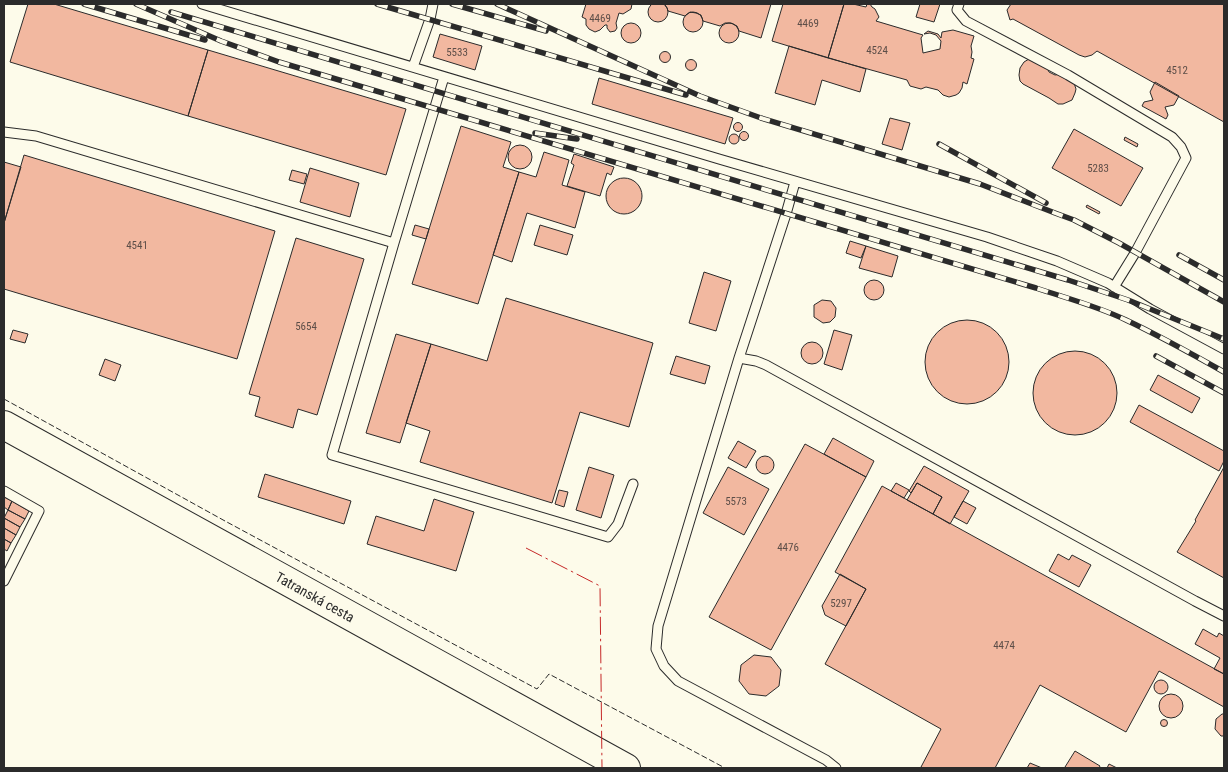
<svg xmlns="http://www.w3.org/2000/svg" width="1228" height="772" viewBox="0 0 1228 772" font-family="'Roboto Condensed',sans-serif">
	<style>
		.building { fill: #f2b8a0; stroke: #2b2b2b }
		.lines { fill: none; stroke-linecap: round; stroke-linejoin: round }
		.service-casing { stroke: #2b2b2b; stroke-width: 11 }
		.primary-casing { stroke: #2b2b2b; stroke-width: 30 }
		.service { stroke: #fdfbea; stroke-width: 9 }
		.primary { stroke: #fdfbea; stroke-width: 28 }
		.rail-casing { stroke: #2b2b2b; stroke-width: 5.5 }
		.rail { stroke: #fdfbea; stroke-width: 4; stroke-dasharray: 11; stroke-linecap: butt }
		.fence { stroke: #2b2b2b; stroke-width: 1; stroke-dasharray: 6 2.5; stroke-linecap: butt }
		.power { stroke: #c62828; stroke-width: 1; stroke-dasharray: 18 4 2.5 4; stroke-linecap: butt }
		.labels { text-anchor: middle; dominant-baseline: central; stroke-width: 4; stroke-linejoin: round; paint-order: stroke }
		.number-label { font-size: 11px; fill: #5d4e48 }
		.street-label { font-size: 14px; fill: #2b2b2b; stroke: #fdfbea }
	</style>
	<rect width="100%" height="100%" fill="#fdfbea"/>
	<!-- building -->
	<path class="building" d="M648 12a10 10 0 1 1 20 0a10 10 0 1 1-20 0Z
		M28,4H54L208,50L188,116L10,62Z
		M586,4H632L631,9L623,14L619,13L616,23L617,28L615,31L610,32L607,28V25H605L600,30L595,32L589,29L586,25V19L582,17Z
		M664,4H771L761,38L739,31L737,26L731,23H725L720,26L703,21L701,15L696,13L690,12L685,16L668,11L667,8Z
		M783,4H844L828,58L772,41Z
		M844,4H853L866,7L867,4H870L872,7L875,9L879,17L876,21L923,35L921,38L923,53L940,49L941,41L936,35L930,33L924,34L928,31L938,34L941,38L942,32L953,30L974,36L971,46L972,52L971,58L974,59L967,84L963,82L962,88L959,93L956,95L949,97L943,95L938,90L926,87L921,89L910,86L907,80L828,58Z
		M920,4H940L934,22L916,17Z
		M1011,4H1224V122L1097,51L1092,55L1085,57L1079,55L1013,19L1010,20L1007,10Z
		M683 22a10 10 0 1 1 20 0a10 10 0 1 1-20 0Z
		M719 33a10 10 0 1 1 20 0a10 10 0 1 1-20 0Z
		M621 33a10 10 0 1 1 20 0a10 10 0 1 1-20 0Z
		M440,34L482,46L475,70L433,57Z
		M789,46L866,69L860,92L822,80L815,105L775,93Z
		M208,50L406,109L386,175L188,116Z
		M659.5 57a5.5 5.5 0 1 1 11 0a5.5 5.5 0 1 1-11 0Z
		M1029,59L1046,65L1049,72L1055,75L1061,74L1073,80L1076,89L1075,93L1072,100L1063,104H1058L1049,98L1023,84L1020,81L1019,75L1020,68L1024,62Z
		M685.5 65a5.5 5.5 0 1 1 11 0a5.5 5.5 0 1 1-11 0Z
		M599,78L733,118L725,144L592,104Z
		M1155,82L1179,96L1174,105L1165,107L1168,115L1166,119L1142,106L1144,102L1153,100L1150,92Z
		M890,118L910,123L902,150L882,144Z
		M733.5 127a4.5 4.5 0 1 1 9 0a4.5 4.5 0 1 1-9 0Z
		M461,126L511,142L503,167L519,172L478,304L412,284Z
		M1074,129L1143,168L1121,206L1052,168Z
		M739.5 136a4.5 4.5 0 1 1 9 0a4.5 4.5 0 1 1-9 0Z
		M729 139a5 5 0 1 1 10 0a5 5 0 1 1-10 0Z
		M1125,137L1138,144L1137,147L1124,140Z
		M508 157a12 12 0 1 1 24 0a12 12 0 1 1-24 0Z
		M544,152L569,160L562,185L585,192L575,228L527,213L512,262L493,255L519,172L536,177Z
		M574,154L614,167L611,175L607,173L600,196L567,186L574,165L571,163Z
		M24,155L275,231L237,359L4,289V223Z
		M4,162L21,167L4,223Z
		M310,168L359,183L350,217L300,202Z
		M292,170L307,174L304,184L289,180Z
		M606 196a18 18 0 1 1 36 0a18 18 0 1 1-36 0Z
		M1087,205L1100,212L1099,214L1086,207Z
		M415,225L429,229L426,239L412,235Z
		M540,225L573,235L567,255L534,245Z
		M296,238L364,259L317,415L298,409L293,428L255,416L260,397L249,394Z
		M850,241L866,246L861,258L846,253Z
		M866,246L898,256L892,277L859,268Z
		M704,272L731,281L716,331L689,323Z
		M864 290a10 10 0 1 1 20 0a10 10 0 1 1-20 0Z
		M506,298L653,343L629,427L580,412L552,503L420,462L430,431L406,423L431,344L487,361Z
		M822,300L831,301L836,308L835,317L830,322L823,323L814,317V305Z
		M925 362a42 42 0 1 1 84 0a42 42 0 1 1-84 0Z
		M13,330L28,334L25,343L10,339Z
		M834,330L852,335L842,370L824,364Z
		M396,334L431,344L400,443L366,433Z
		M801 353a11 11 0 1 1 22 0a11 11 0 1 1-22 0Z
		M1033 393a42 42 0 1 1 84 0a42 42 0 1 1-84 0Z
		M676,356L710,366L705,384L670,374Z
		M105,359L121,365L115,381L99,375Z
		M1158,375L1200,398L1192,413L1150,390Z
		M1139,405L1224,451V461L1219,471L1130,422Z
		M833,438L874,461L866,477L824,454Z
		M738,441L756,451L746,468L728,458Z
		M805,444L866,477L771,650L709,617Z
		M756 465a9 9 0 1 1 18 0a9 9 0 1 1-18 0Z
		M924,466L969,491L950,524L933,514L942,497L917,483L911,493L909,491Z
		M589,467L614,475L601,518L576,510Z
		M728,467L769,489L744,535L703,513Z
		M1224,467V578L1177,552L1196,521L1195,520Z
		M265,474L351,501L344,524L258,497Z
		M896,483L909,490L904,498L891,491Z
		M917,483L942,497L933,514L907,500Z
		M882,486L1224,674V707L1159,671L1126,732L1040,685L995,768H923L921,767L941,729L825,664L866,589L835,572Z
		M559,490L568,492L564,507L555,504Z
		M4,497L12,501L8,510L4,507Z
		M434,499L474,512L456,571L367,544L376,516L424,531Z
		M12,501L29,511L25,519L8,510Z
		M963,501L976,508L967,524L954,517Z
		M8,510L25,519L20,527L4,518Z
		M4,518L20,527L16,535L4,528Z
		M4,528L16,535L11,543L4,539Z
		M4,539L11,543L7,551L4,549Z
		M1058,554L1069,560L1072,555L1091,565L1079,587L1049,571Z
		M840,574L866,589L846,626L825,615L822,606Z
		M1203,629L1217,637L1219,633L1224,636V674L1214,669L1220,658L1195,644Z
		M754,655L771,657L781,670L779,686L766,696L749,694L739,681L741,665Z
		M1154 687a7 7 0 1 1 14 0a7 7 0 1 1-14 0Z
		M1159 706a12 12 0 1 1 24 0a12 12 0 1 1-24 0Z
		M1222,714H1224V736H1221L1215,729L1216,719Z
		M1160.5 723a3.5 3.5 0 1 1 7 0a3.5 3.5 0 1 1-7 0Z
		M1075,751L1100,766L1099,768H1068L1065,767Z
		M1030,763L1042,768H1027Z
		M1109,764L1117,768H1107Z"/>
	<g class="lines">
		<defs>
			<path id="service" d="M202,4L719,159L987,237L1057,261L1108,283L1150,309L1224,349
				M959,4L957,10L966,21L1068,75L1172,137L1181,147L1186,158L1135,253L1114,287
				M413,67L430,19L433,4
				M4,132L36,136L394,243L332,455L608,537L618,524L633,484
				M795,182L786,214L739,358L658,626L656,649L664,666L678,681L826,760L836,768
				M394,243L444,77
				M739,358L756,361L766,365L1195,601L1224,616
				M4,491L39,511L4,581"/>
			<path id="primary" d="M4,425L626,768"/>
		</defs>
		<!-- service casing -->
		<use href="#service" class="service-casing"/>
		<!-- primary casing -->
		<use href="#primary" class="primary-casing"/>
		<!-- service -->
		<use href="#service" class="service"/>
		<!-- primary -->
		<use href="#primary" class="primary"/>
		<defs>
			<path id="rail" d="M84,4L205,40
				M136,4L221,41L279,62L1036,288C1066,298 1097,306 1126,320C1160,336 1192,354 1224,372
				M377,4L686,95
				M452,4L546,31
				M497,4L700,96L761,118L980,184L1055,213L1074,220L1119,243L1224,302
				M171,12L1068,280L1128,300L1224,339
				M535,133L577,139
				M939,144L1046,203
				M1179,255L1224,280
				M1156,356L1224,393"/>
		</defs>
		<!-- rail casing -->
		<use href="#rail" class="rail-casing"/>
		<!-- rail -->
		<use href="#rail" class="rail"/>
		<!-- fence -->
		<path class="fence" d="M4,399L225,521L537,689L549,674L725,768"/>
		<!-- power -->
		<path class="power" d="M526,548L600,586L602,768"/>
	</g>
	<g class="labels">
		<!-- number labels -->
		<g class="number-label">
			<text x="600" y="18">4469</text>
			<text x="808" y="23">4469</text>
			<text x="877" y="50">4524</text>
			<text x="457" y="52">5533</text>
			<text x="1177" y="70">4512</text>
			<text x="1098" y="168">5283</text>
			<text x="137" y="245">4541</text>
			<text x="306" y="326">5654</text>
			<text x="736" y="501">5573</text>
			<text x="788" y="547">4476</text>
			<text x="841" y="603">5297</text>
			<text x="1004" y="645">4474</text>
		</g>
		<!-- street labels -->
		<g class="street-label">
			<text transform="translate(315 597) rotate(29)">Tatranská cesta</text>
		</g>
	</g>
	<!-- border -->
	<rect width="1228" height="772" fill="none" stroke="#2b2b2b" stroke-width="10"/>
</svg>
